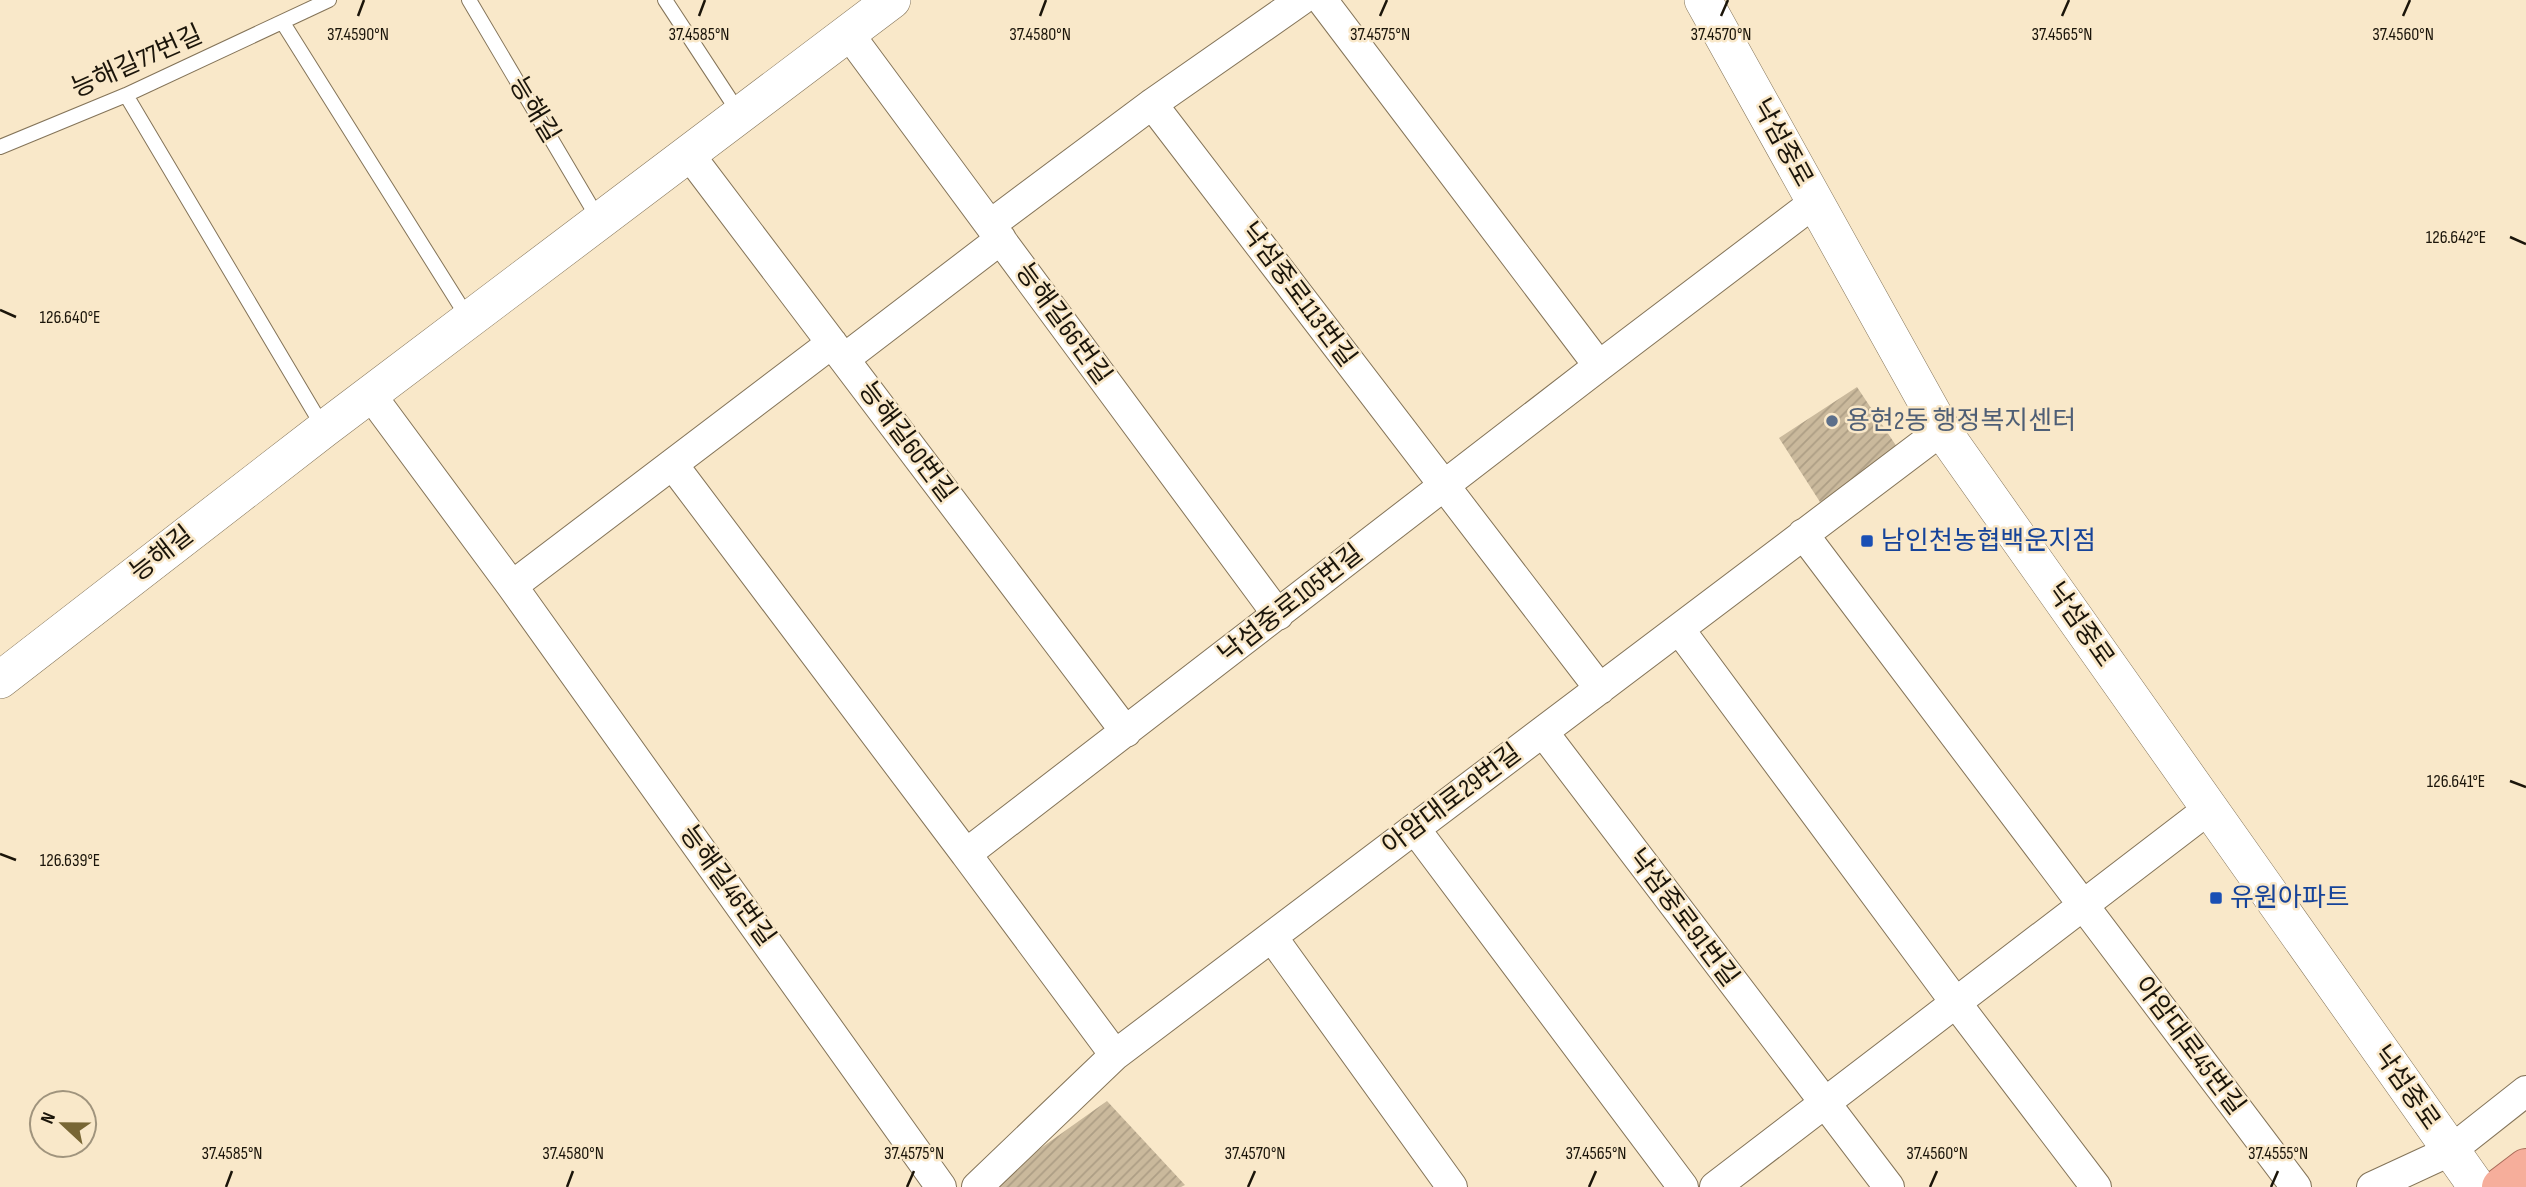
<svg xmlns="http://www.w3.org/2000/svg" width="2526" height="1187" viewBox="0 0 2526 1187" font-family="'Sofia Sans Condensed','Noto Sans KR',sans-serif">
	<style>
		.building { fill: url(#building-hatch) }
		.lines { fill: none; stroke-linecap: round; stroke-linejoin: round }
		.service-casing { stroke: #847459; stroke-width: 16 }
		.minor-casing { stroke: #847459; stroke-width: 32 }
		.tertiary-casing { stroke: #847459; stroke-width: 38 }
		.trunk-casing { stroke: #a86b58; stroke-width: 40 }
		.service { stroke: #fff; stroke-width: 14 }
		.minor { stroke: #fff; stroke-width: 30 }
		.tertiary { stroke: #fff; stroke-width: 37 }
		.trunk { stroke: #f6ae9b; stroke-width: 38 }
		.ticks { fill: none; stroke: #1b150a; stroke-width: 2.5 }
		.service-dot { fill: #5c6f8a; stroke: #f9e8c9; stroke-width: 2.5 }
		.transit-dot { fill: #1a4fb4; stroke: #f9e8c9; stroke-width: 2.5 }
		.labels { text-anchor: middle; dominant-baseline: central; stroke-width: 5; stroke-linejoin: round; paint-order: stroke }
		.street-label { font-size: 26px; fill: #1b150a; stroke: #f9e8c9 }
		.service-label { font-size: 26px; fill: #4e5e75; stroke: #f9e8c9; text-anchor: start }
		.transit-label { font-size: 26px; fill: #164399; stroke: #f9e8c9; text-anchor: start }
		.ticks-label { font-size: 18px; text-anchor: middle; fill: #1b150a; stroke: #f9e8c9; stroke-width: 5; stroke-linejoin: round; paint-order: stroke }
	</style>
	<defs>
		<pattern id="building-hatch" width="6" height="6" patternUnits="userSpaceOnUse" patternTransform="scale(1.75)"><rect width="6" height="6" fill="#cab99c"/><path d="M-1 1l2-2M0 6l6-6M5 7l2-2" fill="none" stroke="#ad9e85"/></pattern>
	</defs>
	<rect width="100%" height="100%" fill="#f9e8c9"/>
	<!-- building -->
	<path class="building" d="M1857,387L1899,450L1820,502L1779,438Z
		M1107,1101L1185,1185L1181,1187H986Z"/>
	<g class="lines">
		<defs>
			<path id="service" d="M469,0L599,220
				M665,0L739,113
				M283,23L468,318
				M126,95L323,427
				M0,147L126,95L329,0"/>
			<path id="minor" d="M1322,0L1599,366
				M848,33L1278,615
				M1152,104L1600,689
				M688,153L1126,732
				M990,225L1152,104L1301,0
				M844,359L1001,239
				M370,394L512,586L941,1187
				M673,465L966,854
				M1803,534L2296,1187
				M512,586L832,343
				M1679,629L1956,1003L2096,1187
				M1543,732L1889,1187
				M1415,829L1683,1187
				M1272,937L1452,1187
				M1115,1055L966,854L1599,366L1815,202
				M977,1187L1115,1055L1942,430
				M1715,1187L2210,808
				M2372,1187L2450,1151L2526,1091"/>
			<path id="tertiary" d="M1703,0L1942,430L2477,1187
				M0,680L324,429L892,0"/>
			<path id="trunk" d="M2501,1187L2526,1168"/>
		</defs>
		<!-- service casing -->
		<use href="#service" class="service-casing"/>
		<!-- minor casing -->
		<use href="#minor" class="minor-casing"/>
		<!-- tertiary casing -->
		<use href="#tertiary" class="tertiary-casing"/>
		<!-- trunk casing -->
		<use href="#trunk" class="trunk-casing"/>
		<!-- service -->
		<use href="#service" class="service"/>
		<!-- minor -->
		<use href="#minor" class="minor"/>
		<!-- tertiary -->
		<use href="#tertiary" class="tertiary"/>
		<!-- trunk -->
		<use href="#trunk" class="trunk"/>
	</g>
	<!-- ticks -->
	<path class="ticks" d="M358,16L364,0M699,16L705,0M1040,16L1046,0M1380,16L1387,0M1721,16L1728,0M2062,16L2069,0M2403,16L2410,0M2510,237L2526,244M0,310L16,317M2510,781L2526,787M0,854L16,860M226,1187L232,1171M567,1187L573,1171M907,1187L914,1171M1248,1187L1255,1171M1589,1187L1596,1171M1930,1187L1937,1171M2271,1187L2278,1171"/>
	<!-- markers -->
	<circle class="service-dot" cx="1832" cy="421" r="7"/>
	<g class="transit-dot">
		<rect x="1860" y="534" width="14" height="14" rx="3.5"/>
		<rect x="2209" y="891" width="14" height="14" rx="3.5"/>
	</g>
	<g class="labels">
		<!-- street labels -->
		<g class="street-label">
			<text transform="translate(137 62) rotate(-24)">능해길77번길</text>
			<text transform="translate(534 110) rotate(59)">능해길</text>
			<text transform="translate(1782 143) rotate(61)">낙섬중로</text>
			<text transform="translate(1298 295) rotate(53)">낙섬중로113번길</text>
			<text transform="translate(1063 324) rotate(54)">능해길66번길</text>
			<text transform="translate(907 442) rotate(53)">능해길60번길</text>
			<text transform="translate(162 554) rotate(-38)">능해길</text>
			<text transform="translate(1291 604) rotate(-38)">낙섬중로105번길</text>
			<text transform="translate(2080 625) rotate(55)">낙섬중로</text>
			<text transform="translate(1452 800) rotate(-37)">아암대로29번길</text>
			<text transform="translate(727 886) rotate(54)">능해길46번길</text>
			<text transform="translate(1683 918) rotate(53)">낙섬중로91번길</text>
			<text transform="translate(2189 1046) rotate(53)">아암대로45번길</text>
			<text transform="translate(2406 1088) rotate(55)">낙섬중로</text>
		</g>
		<!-- service labels -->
		<g class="service-label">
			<text x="1846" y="421">용현2동 행정복지센터</text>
		</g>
		<!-- transit labels -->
		<g class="transit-label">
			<text x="1881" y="541">남인천농협백운지점</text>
			<text x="2230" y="898">유원아파트</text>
		</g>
	</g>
	<g class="ticks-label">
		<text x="358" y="40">37.4590°N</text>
		<text x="699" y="40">37.4585°N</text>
		<text x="1040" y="40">37.4580°N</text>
		<text x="1380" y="40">37.4575°N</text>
		<text x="1721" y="40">37.4570°N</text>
		<text x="2062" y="40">37.4565°N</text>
		<text x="2403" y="40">37.4560°N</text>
		<text x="2456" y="243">126.642°E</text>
		<text x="70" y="323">126.640°E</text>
		<text x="2456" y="787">126.641°E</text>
		<text x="70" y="866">126.639°E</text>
		<text x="232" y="1159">37.4585°N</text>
		<text x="573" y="1159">37.4580°N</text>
		<text x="914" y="1159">37.4575°N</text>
		<text x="1255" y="1159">37.4570°N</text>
		<text x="1596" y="1159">37.4565°N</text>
		<text x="1937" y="1159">37.4560°N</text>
		<text x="2278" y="1159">37.4555°N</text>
	</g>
	<!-- north arrow -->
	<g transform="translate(63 1124) rotate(292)"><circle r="33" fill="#f9e8c9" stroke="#a0947d" stroke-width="2"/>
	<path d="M0-5L12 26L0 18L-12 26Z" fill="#786634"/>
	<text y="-10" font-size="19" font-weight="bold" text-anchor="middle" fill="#1b150a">N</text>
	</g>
</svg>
